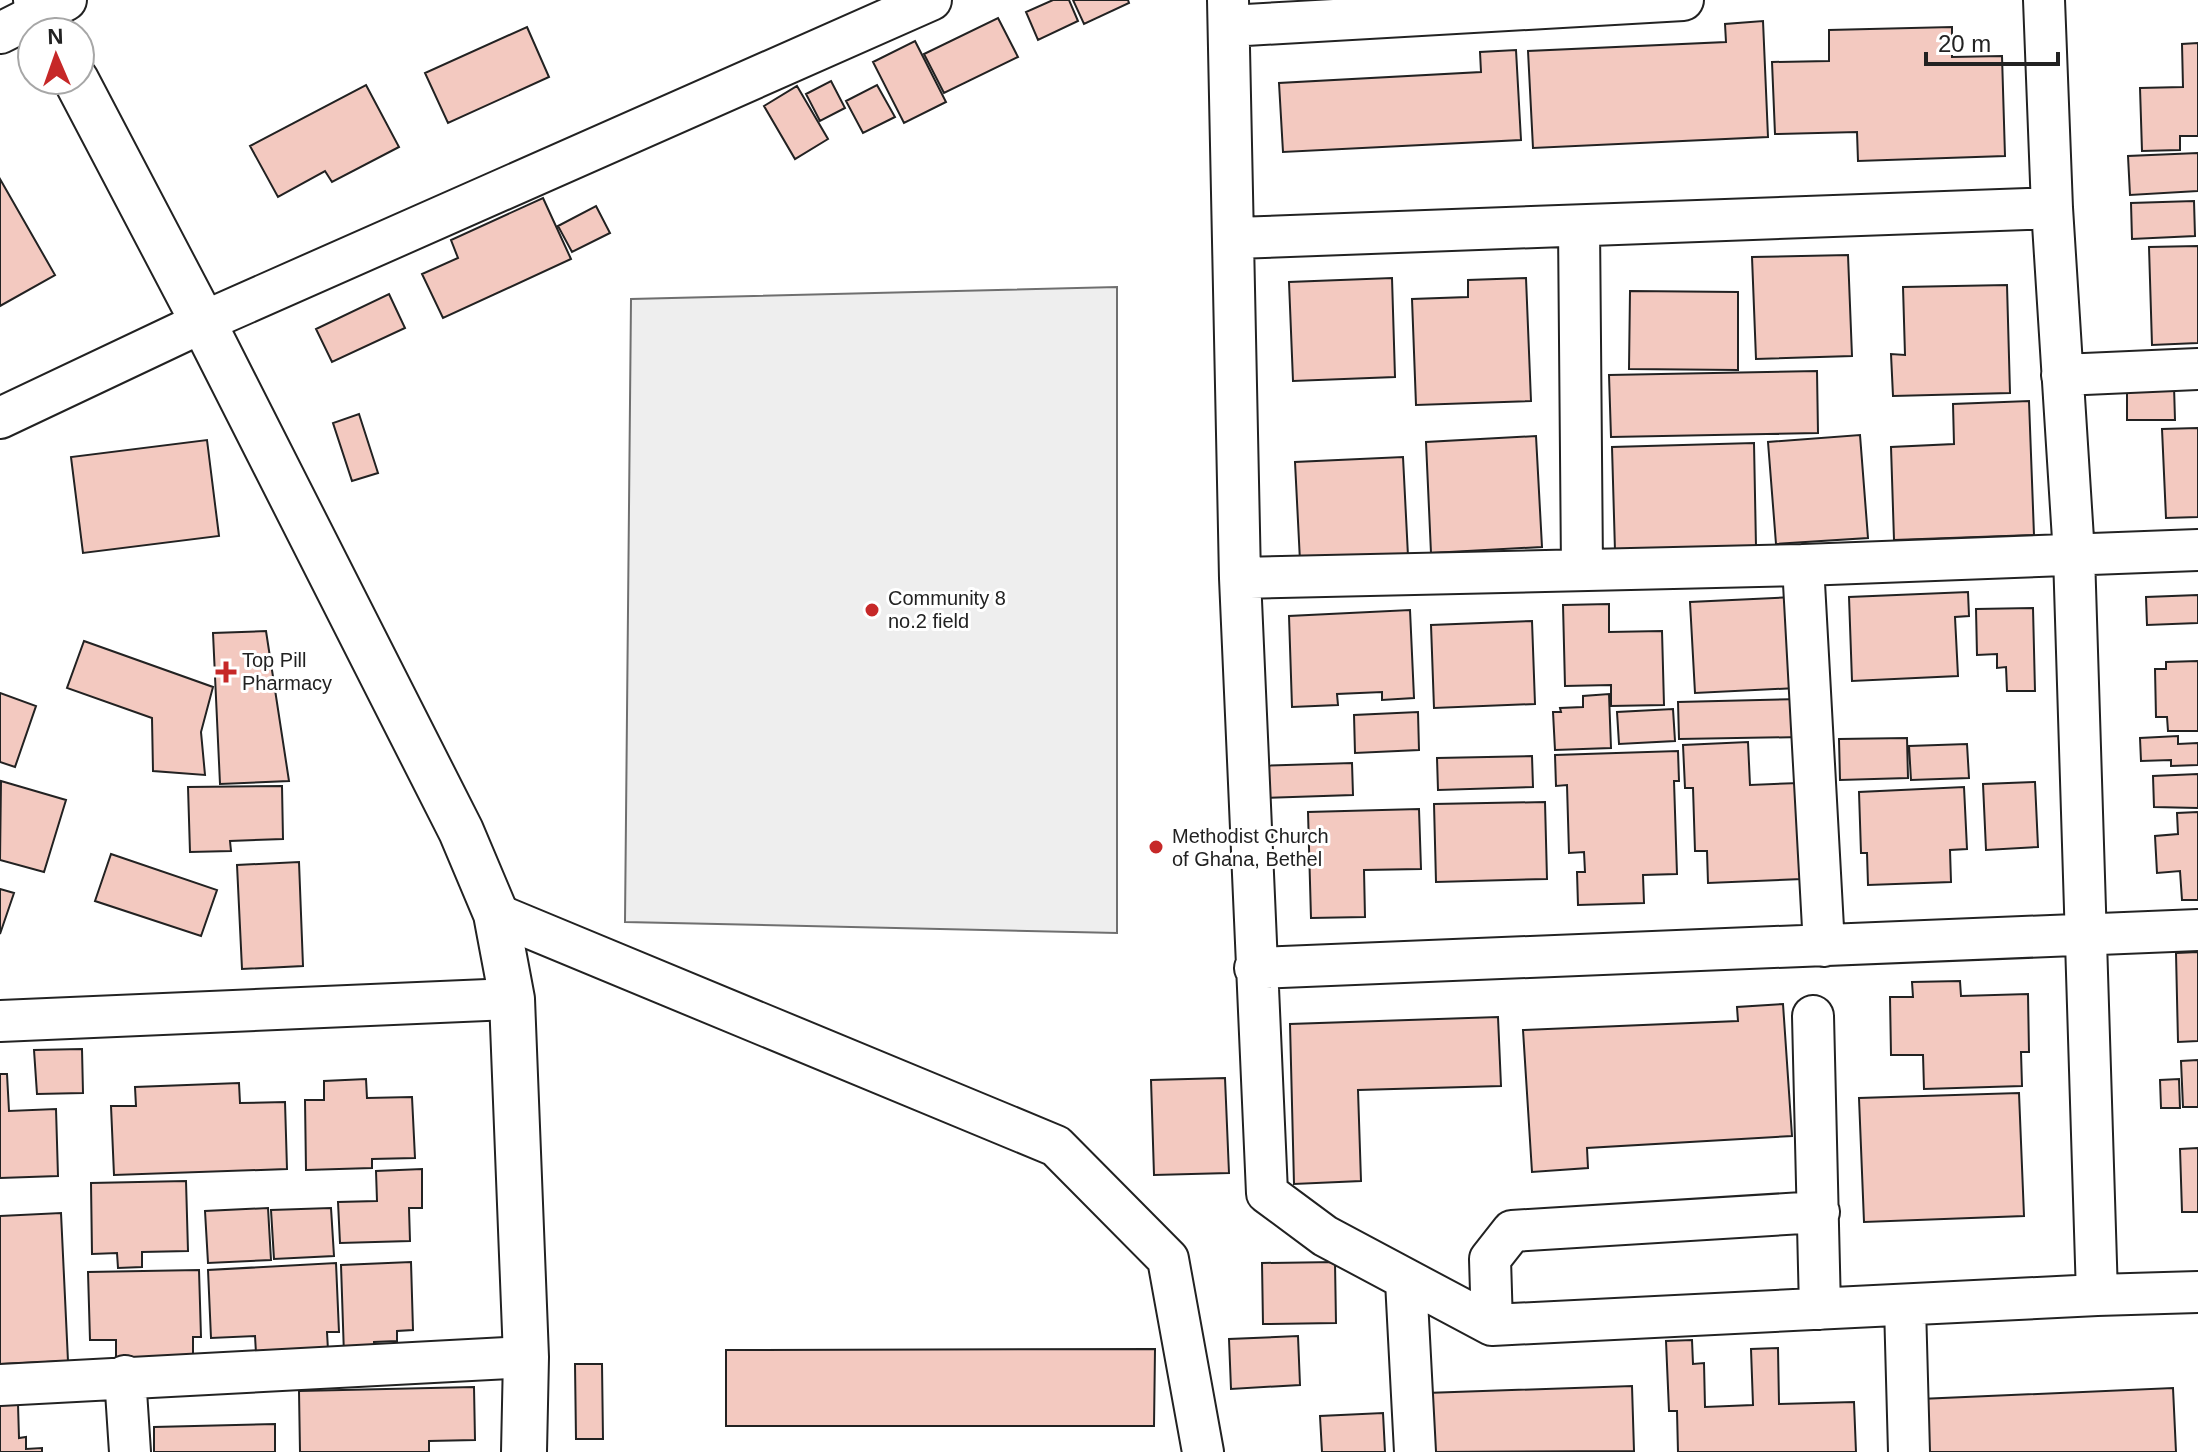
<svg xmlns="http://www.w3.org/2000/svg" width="2198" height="1452" viewBox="0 0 2198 1452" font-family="Helvetica,sans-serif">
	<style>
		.green { fill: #eee; stroke: #6f6f6f; stroke-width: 2 }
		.building { fill: #f3c9c0; stroke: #222; stroke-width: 2 }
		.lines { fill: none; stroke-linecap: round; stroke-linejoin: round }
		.minor-casing { stroke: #222; stroke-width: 44 }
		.tertiary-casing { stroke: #222; stroke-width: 48 }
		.minor { stroke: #fff; stroke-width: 40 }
		.tertiary { stroke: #fff; stroke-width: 44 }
		.poi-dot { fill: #c62828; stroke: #fff; stroke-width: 3 }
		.labels { text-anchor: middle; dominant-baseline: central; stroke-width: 6; stroke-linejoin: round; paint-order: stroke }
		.poi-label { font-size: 20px; fill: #222; stroke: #fff; text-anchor: start }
	</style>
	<rect width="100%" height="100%" fill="#fff"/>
	<!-- green -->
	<path class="green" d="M1117,287V933L625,922L631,299Z"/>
	<!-- building -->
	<path class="building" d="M1053,0H1069L1078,21L1038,40L1026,12Z
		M1073,0H1128L1129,3L1084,24Z
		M998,18L1018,57L944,93L924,54Z
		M1763,21L1768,137L1533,148L1528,51L1726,42L1725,24Z
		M527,27L549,77L448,123L425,73Z
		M1952,27V57L2002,56L2005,156L1858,161L1857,132L1775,134L1772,62L1829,61V30Z
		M915,41L946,102L904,123L873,62Z
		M2198,43V136H2180V150L2142,151L2140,88L2183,87L2182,44Z
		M1516,50L1521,140L1283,152L1279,83L1481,72L1480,52Z
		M831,81L845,108L820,121L806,94Z
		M366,85L399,147L332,182L325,171L278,197L250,146Z
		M877,85L895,117L863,133L846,101Z
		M797,86L828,139L795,159L764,106Z
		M2198,153V191L2130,195L2128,156Z
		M0,179L55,275L0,306Z
		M543,198L571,259L443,318L422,274L458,258L451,240Z
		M2194,201L2195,236L2132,239L2131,203Z
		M596,206L610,233L572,252L558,226Z
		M2198,246V343L2152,345L2149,247Z
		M1848,255L1852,356L1756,359L1752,257Z
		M1392,278L1395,377L1293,381L1289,282Z
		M1526,278L1531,401L1416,405L1412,299L1468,297V280Z
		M2007,285L2010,393L1893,396L1891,354L1905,355L1903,287Z
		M1630,291L1738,292V370L1629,369Z
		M389,294L405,328L332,362L316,329Z
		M1817,371L1818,433L1611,437L1609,375Z
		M2127,386H2174L2175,420H2127Z
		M2029,401L2034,535L1894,540L1891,447L1954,444L1953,404Z
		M359,414L378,473L352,481L333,423Z
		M2198,428V517L2166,518L2162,429Z
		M1860,435L1868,538L1776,544L1768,442Z
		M1536,436L1542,547L1431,553L1426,442Z
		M207,440L219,536L83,553L71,457Z
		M1754,443L1756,547L1615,551L1612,447Z
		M1403,457L1408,556L1300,561L1295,462Z
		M1968,592L1969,616L1955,617L1958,676L1852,681L1849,597Z
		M2198,595V623L2147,625L2146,597Z
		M1793,597L1797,688L1695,693L1690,602Z
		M1609,604V632L1662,631L1664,705L1611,706V685L1565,686L1563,605Z
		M2033,608L2035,691H2007L2006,667L1997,668V654L1977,655L1976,609Z
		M1410,610L1414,698L1382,700V692L1337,694L1338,705L1292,707L1289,616Z
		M1532,621L1535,704L1434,708L1431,625Z
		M266,631L289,781L220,784L213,633Z
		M84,641L213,687L201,732L205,775L153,771L152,718L67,688Z
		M2198,661V731H2168L2167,717H2156L2155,669H2166V662Z
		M0,693L36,706L15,767L0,762Z
		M1609,694L1611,748L1555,750L1553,712H1561L1560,708L1583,707V696Z
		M1801,699L1802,737L1679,739L1678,702Z
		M1673,709L1675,741L1619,744L1617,712Z
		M1418,712L1419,750L1355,753L1354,715Z
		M2178,736V744L2198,743V765L2171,766V760L2141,761L2140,738Z
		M1907,738L1908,778L1840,780L1839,739Z
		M1748,742L1750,785L1799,783L1802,879L1708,883L1707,851H1695L1693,788H1685L1683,745Z
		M1967,744L1969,778L1911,780L1909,746Z
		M1678,751L1679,781H1674L1677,874L1643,875L1644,903L1578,905L1577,872H1585L1584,852L1569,853L1567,785L1556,786L1555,755Z
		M1532,756L1533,787L1438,790L1437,758Z
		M1352,763L1353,795L1259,798L1258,766Z
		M2198,774V808L2154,807L2153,776Z
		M1,781L66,800L44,872L0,860Z
		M2035,782L2038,847L1986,850L1983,784Z
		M282,786L283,839L230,841L231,851L190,852L188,787Z
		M1964,787L1967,849L1950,850L1951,882L1868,885L1867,853H1861L1859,792Z
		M1545,802L1547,879L1436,882L1434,804Z
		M1419,809L1421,869L1364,870L1365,917L1311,918L1308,812Z
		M2198,812V900H2182L2180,871L2157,873L2155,836L2178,834L2177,813Z
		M111,854L217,890L201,936L95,901Z
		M299,862L303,966L242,969L237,865Z
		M0,889L14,893L0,934Z
		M2198,952V1041L2178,1042L2176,953Z
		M1960,981L1961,996L2028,994L2029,1052H2021L2022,1086L1924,1089L1923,1055H1891L1890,997H1913L1912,982Z
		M1783,1004L1792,1136L1587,1148L1588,1168L1532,1172L1523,1030L1738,1021L1737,1007Z
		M1498,1017L1501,1086L1358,1090L1361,1181L1294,1184L1290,1024Z
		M82,1049L83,1093L37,1094L34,1050Z
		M2198,1060V1107H2183L2181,1061Z
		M0,1074H7L9,1111L56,1109L58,1176L0,1178Z
		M1225,1078L1229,1173L1154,1175L1151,1080Z
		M366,1079L367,1098L412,1097L415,1158L372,1159V1168L306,1170L305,1100H324V1081Z
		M2179,1079L2180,1108H2161L2160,1080Z
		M239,1083L240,1103L285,1102L287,1169L114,1175L111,1106H136L135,1087Z
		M2019,1093L2024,1216L1864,1222L1859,1098Z
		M2198,1148V1212H2182L2180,1149Z
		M422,1169V1208H409L410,1241L340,1243L338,1202L377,1201L376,1171Z
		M186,1181L188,1251L142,1252V1267L118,1268L117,1253L92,1254L91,1183Z
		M268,1208L271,1260L208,1263L205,1211Z
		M331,1208L334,1256L274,1259L271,1210Z
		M61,1213L68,1361L0,1364V1216Z
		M411,1262L413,1330L397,1331V1341L374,1342V1354L344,1355L341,1265Z
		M1335,1262L1336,1323L1263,1324L1262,1263Z
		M336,1263L339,1332H327L328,1350L256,1353L255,1336L211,1338L208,1270Z
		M199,1270L201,1337H193V1358L116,1360V1340H90L88,1272Z
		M1298,1336L1300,1385L1231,1389L1229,1339Z
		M1692,1340L1693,1364L1704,1363L1705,1407L1753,1405L1751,1349L1778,1348L1779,1404L1854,1402L1856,1452H1678L1677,1411H1669L1666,1341Z
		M1155,1349L1154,1426H726V1350Z
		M575,1364H602L603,1439H576Z
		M1632,1386L1634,1451L1428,1452L1426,1393Z
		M474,1387L475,1440L429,1441V1452H300L299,1391Z
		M2173,1388L2176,1452H1922L1920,1399Z
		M18,1404L19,1438L26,1437V1449L42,1448V1452H0V1405Z
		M1383,1413L1385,1452H1322L1320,1416Z
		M275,1424V1452H154V1427Z"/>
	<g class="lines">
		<defs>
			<path id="minor" d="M1228,0L1240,578L1267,1193L1325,1236L1492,1325L2097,1295
				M2044,0L2052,208L2074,555L2097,1295L2198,1292
				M1229,26L1683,0
				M0,33L66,0
				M1579,226L1582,569
				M1235,238L2052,208
				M2062,375L2198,369
				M0,418L203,322L931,0
				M1803,565L1824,946
				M1240,578L1803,565L2198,550
				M496,914L1056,1146L1168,1259L1203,1452
				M1255,968L2198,930
				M1813,1016L1820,1309
				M0,1021L512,999
				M1406,1281L1415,1452
				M1905,1306L1909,1452
				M1492,1325L1490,1259L1512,1231L1819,1212
				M125,1376L130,1452
				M0,1385L526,1357"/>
			<path id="tertiary" d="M36,0L51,32
				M76,80L203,322L461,831L496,914L512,999L526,1357L524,1452"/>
		</defs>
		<!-- minor casing -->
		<use href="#minor" class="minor-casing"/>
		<!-- tertiary casing -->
		<use href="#tertiary" class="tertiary-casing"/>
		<!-- minor -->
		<use href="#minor" class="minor"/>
		<!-- tertiary -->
		<use href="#tertiary" class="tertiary"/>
	</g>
	<!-- markers -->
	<g class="poi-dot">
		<circle cx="872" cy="610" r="8"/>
		<path d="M222 660h8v8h8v8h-8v8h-8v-8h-8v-8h8z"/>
		<circle cx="1156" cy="847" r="8"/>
	</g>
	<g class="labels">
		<!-- poi labels -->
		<g class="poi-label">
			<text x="888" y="598">Community 8<tspan x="888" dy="23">no.2 field</tspan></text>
			<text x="242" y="660">Top Pill<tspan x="242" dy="23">Pharmacy</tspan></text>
			<text x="1172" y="836">Methodist Church<tspan x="1172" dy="23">of Ghana, Bethel</tspan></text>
		</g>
	</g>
	<!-- north arrow -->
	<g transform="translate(56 56) rotate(358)"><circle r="38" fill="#ffffff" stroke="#a7a7a7" stroke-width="2"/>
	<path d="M0-6L14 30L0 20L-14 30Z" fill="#c62828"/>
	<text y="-12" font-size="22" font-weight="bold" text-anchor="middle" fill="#222222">N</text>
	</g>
	<!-- scale -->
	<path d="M1926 52v12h132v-12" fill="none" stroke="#222222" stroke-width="4"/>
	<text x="1938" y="52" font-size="24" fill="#222222" stroke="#ffffff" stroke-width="6" paint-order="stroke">20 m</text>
</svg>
